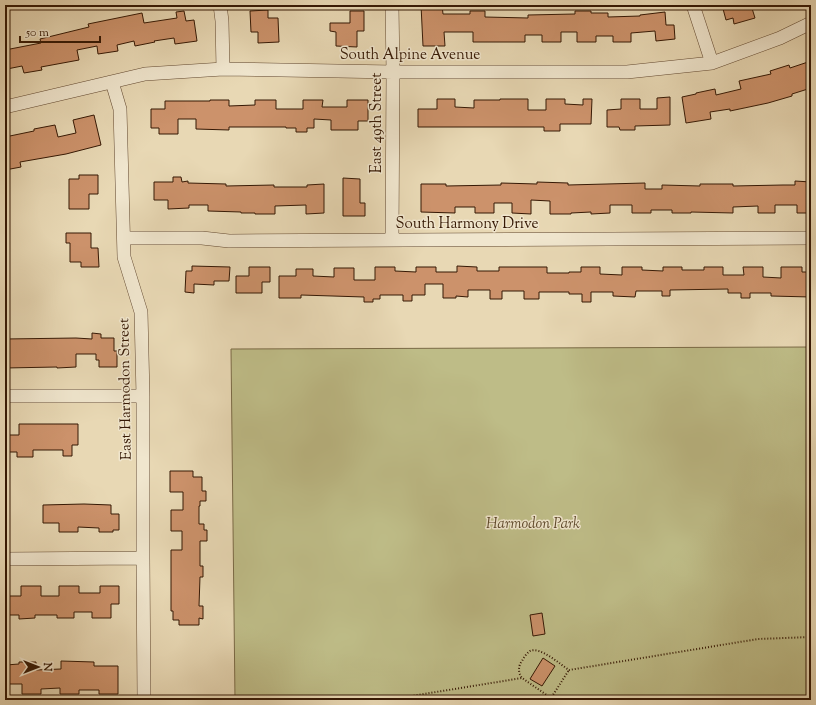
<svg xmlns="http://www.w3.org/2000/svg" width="816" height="705" viewBox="0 0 816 705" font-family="'Sorts Mill Goudy',serif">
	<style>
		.green { fill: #bebc87; stroke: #7a6a46 }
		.building { fill: #cc926b; stroke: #351804 }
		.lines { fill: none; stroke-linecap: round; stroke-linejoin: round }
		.minor-casing { stroke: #624830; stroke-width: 14 }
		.path { stroke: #351804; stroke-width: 2; stroke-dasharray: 1 2; stroke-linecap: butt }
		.minor { stroke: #f0e6ce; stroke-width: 13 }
		.labels { text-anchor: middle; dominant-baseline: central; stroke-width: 3; stroke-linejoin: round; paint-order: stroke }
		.street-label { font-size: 15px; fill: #351804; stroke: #f0e6ce }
		.park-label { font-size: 15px; font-style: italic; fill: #5e492b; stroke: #f0e6ce }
	</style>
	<rect width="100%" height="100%" fill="#e8d8b4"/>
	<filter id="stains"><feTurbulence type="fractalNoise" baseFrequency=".005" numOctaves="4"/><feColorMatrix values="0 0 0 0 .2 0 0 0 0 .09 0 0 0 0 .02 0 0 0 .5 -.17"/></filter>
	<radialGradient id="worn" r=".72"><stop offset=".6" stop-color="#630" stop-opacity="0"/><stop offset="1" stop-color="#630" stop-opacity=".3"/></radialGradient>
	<!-- green -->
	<path class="green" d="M811,347V700H235L231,349Z"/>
	<!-- building -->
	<path class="building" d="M421,5H442L443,14H470V11H485V17L528,18V15L575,14V11H591V13H608V17L640,16V15L665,12L666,25H674L675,39L656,41L655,31L631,33V42H613V36H596V42H577V32H561V42H542V35H525V42H473V32H444L445,46H423Z
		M722,5H751L755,18L734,24L733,18L726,20Z
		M268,10V18H278L279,42L258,43V32H251L250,11Z
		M184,11L186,21L194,20L197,41L175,44L174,38L154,41L155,42L135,46L134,41L117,45L118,51L98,54L97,46L77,50L79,60L41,67L42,70L24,73L22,66L7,69L5,61V50L41,43L40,39L89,27L88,24L142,13L144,23L177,18L176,12Z
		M350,11H364V31H357V47L336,46V32L330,31V23H350Z
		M811,61V88L792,94V96L768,103L730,111V109L710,112L711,119L686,123L682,97L696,94V93L715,89L716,95L741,89L739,81L771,74L770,71L789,65L790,68Z
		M670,97V125L635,126V130H620L619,127H607V110L621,109V99H640V109H657V98Z
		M437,99H455V107L474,108V100H500V99H528V110H546V99H565V104L583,105V99H592L591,124H560V131H544V127H418V109H437Z
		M210,100H229V106L255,105V100H276V109H303V100H323L322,107H347V100H368V121H358V130H331V120L314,119V128H307V132H296V128H286V127H229V130L196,129V119H178V134H159V128H151V109H165V101H210Z
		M94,115L101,145L66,154L20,162L21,167L5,170V137L34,131V129L55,125L58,137L76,133L73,120Z
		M79,175H98V194H89V209H69V179H79Z
		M173,177H181L182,182L188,181V183L226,184V186L274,185V187H307V185L324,184V213L306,214V205L275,206V214H255V213H241V212L208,211V205H189V208L168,209V200H154V182H173Z
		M343,178L360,179V203H365V216H343Z
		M795,181L811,182V213H797V205H775V213H758V206L733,207V213L691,212V213H672V210H651V213H632V205H610V213L591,214V212L571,213V214H550V201L531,200V214L512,213V203H494V213H475V207H455V213L421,212V184H446V186L501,185V183L537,184V182L568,183V185L645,183V189H662V185L700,186V184H733V186L783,185H795Z
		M66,233H91V248H98L99,267H81V262H70V243H66Z
		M192,266L230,267L229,281H214V285L194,284V293L185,292L186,271H192Z
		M457,266L477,267V271H499V267H547V273H569V272H581V267H600V274L622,275V267H642V270L663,271V267H682V270H704V267H723V275H744L743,267H763V277L781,278V267H802V272H811V297L771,296V293H750V298H741V293H728V289L670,290V296H662V291H636L635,297L613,296V292H591V302H582V294H569V292H539V299H524V291H502V299H490V290H468V297L456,296V298H443V284H425V295H412V301H403V295H380V299H373V302H364V297L301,295V298H279V276H296V269H313V276L334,277V268H354V280H375V267H395V271L416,272V267H436V272H457Z
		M249,267H270V282H262V293H236V276H249Z
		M92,333L101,334V338H114V351H117V367H99V360H96V354H76V367L57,368V367L5,368V339L76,338L92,339Z
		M19,424H78V445H72V456H63V450H33V457H17V452H5V435H19Z
		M170,471H193V477H202V491H206V501H200V506H199V524H204V530H207V541H200V566H203V577H200L199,606H203V619L199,618V625H179V620H173V611H171V550H182V531H171V510H183V492H170Z
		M84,504L111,505V514H119V530H113V532H99V528L78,527V532H59V523H43V505Z
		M21,586H41V596H59V586H79V593H100V586H119V604H111V618H92V612H74V618H57V615H35V618L19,619V615H5V596H21Z
		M542,613L545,634L533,636L530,615Z
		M543,658L555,666L542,686L530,679Z
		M61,661L94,662V666H118V694H99V690H79V694H60V688L41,689V694H22V684H6V665L19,664V662H36V670L61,669Z"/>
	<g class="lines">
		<defs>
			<path id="minor" d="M220,5L222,21L223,69
				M693,5L712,63
				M112,82L120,109L124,257L141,312L143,396V558L144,700
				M5,107L145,74L223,69L393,72H627L712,63L780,38L811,23
				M124,238H202L229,241L811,238
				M392,240L393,72L392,5
				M5,396H143
				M5,559L143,558"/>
		</defs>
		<!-- minor casing -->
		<use href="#minor" class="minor-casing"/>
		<!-- path -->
		<path class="path" d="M551,698L522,678C518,673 518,666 522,661C524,657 527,653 530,651C540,646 561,665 569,670L758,639L811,637
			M387,700L522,678
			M551,700V698L569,670"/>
		<!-- minor -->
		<use href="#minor" class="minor"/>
	</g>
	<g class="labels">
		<!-- street labels -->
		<g class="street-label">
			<text x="410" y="55">South Alpine Avenue</text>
			<text transform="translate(377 123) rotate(-90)">East 49th Street</text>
			<text x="467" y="224">South Harmony Drive</text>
			<text transform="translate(126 389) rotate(-91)">East Harmodon Street</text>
		</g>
		<!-- park labels -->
		<g class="park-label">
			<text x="533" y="524">Harmodon Park</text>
		</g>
	</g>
	<!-- margin -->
	<rect width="816" height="705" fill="none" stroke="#e8d8b4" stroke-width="20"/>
	<rect x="6" y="6" width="804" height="693" fill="none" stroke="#351804" stroke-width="2"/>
	<rect x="10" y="10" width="796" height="685" fill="none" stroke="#351804"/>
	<!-- north arrow -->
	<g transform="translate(38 667) rotate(90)" stroke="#f0e6ce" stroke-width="3" paint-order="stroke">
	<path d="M0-3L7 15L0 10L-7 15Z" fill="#351804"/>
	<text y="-6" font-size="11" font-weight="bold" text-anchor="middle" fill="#351804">N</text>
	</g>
	<!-- scale -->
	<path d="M20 36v6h80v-6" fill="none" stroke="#351804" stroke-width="2"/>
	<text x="26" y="36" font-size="12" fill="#351804" stroke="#f0e6ce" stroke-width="3" paint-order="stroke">50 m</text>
	<rect width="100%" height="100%" filter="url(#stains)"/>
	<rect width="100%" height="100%" fill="url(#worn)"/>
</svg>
